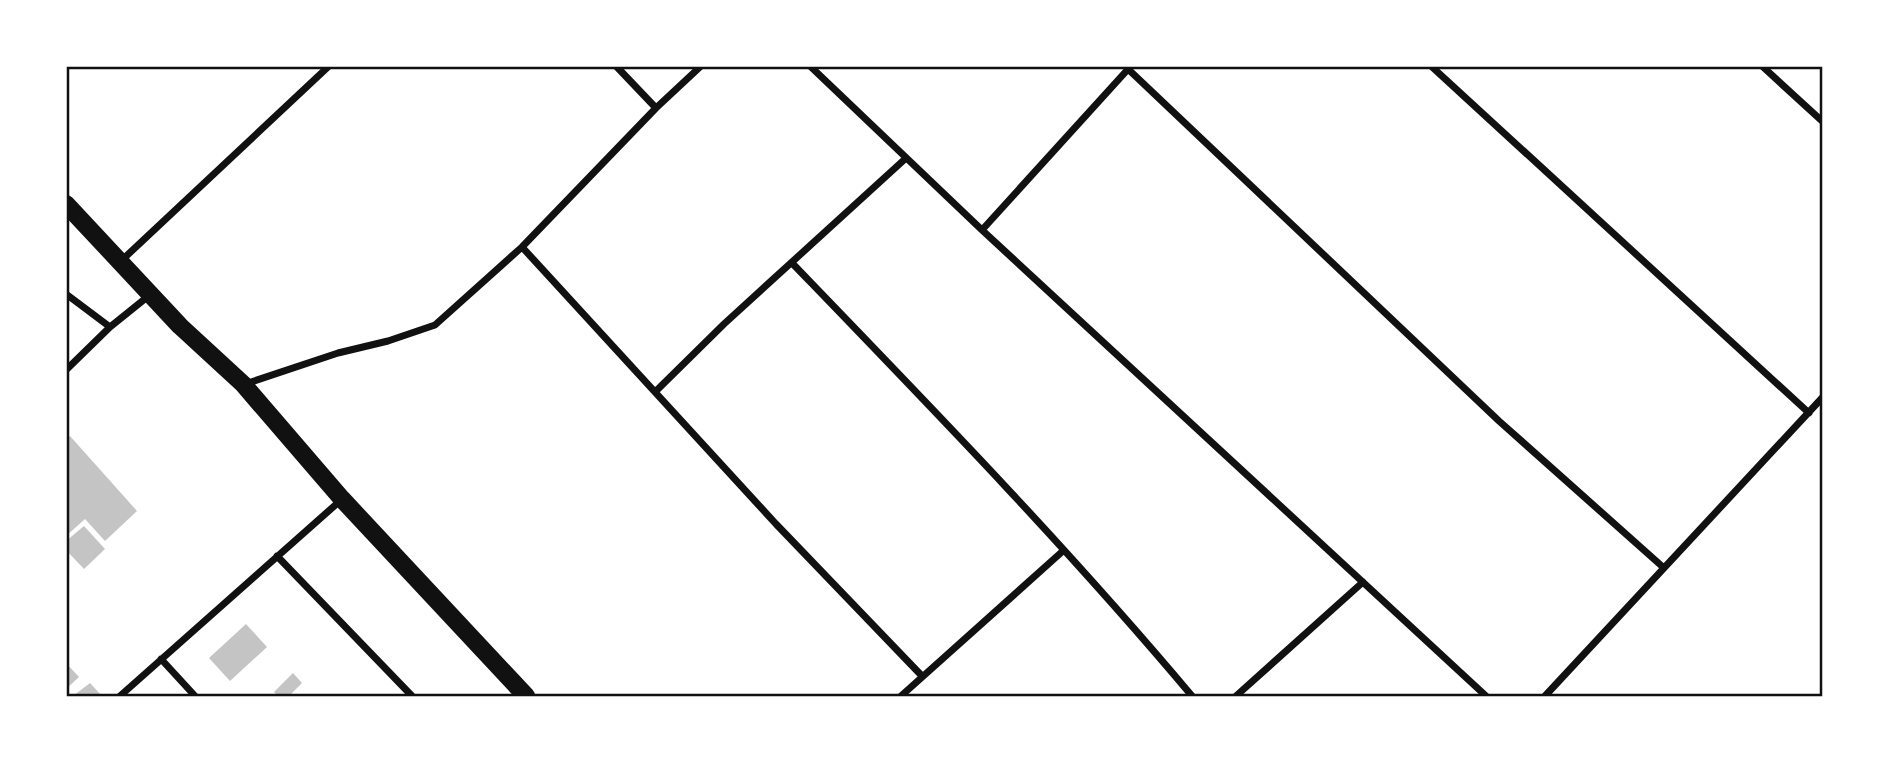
<svg xmlns="http://www.w3.org/2000/svg" width="1889" height="763" viewBox="0 0 1889 763" font-family="'Asap Condensed',sans-serif">
	<style>
		.building { fill: #c4c4c4 }
		.lines { fill: none; stroke-linecap: round; stroke-linejoin: round }
		.minor { stroke: #111; stroke-width: 7 }
		.primary { stroke: #111; stroke-width: 18 }
		.neatline { fill: none; stroke: #111; stroke-width: 2.5 }
	</style>
	<rect width="100%" height="100%" fill="#fff"/>
	<!-- building -->
	<path class="building" d="M70,436L137,511L105,541L85,519L66,536V440Z
		M84,526L105,549L84,569L66,550V541Z
		M246,624L267,647L230,681L209,658Z
		M66,663L79,677L66,689Z
		M293,673L302,683L289,696H278L274,692Z
		M90,683L102,696H73Z"/>
	<g class="lines">
		<!-- minor -->
		<path class="minor" d="M616,66L656,108
			M810,66L982,230L1486,696
			M1431,66L1809,413
			M1762,66L1822,121
			M1128,69L1499,421L1664,568
			M982,230L1130,67
			M522,247L776,524L922,676
			M121,261L329,66
			M792,263C929,405 1066,546 1192,696
			M66,294L110,327
			M66,370L110,327L151,294
			M245,384L338,353L388,341L435,325L522,247L656,108L701,66
			M655,392L724,324L905,159
			M277,556L412,696
			M161,659L195,696
			M120,696L341,500
			M901,696L1064,550
			M1236,696L1363,582
			M1545,696L1822,398"/>
		<!-- primary -->
		<path class="primary" d="M66,204L180,326L243,384L342,499L526,696"/>
	</g>
	<!-- border -->
	<rect width="1889" height="763" fill="none" stroke="#ffffff" stroke-width="136"/>
	<rect x="68" y="68" width="1753" height="627" class="neatline"/>
</svg>
